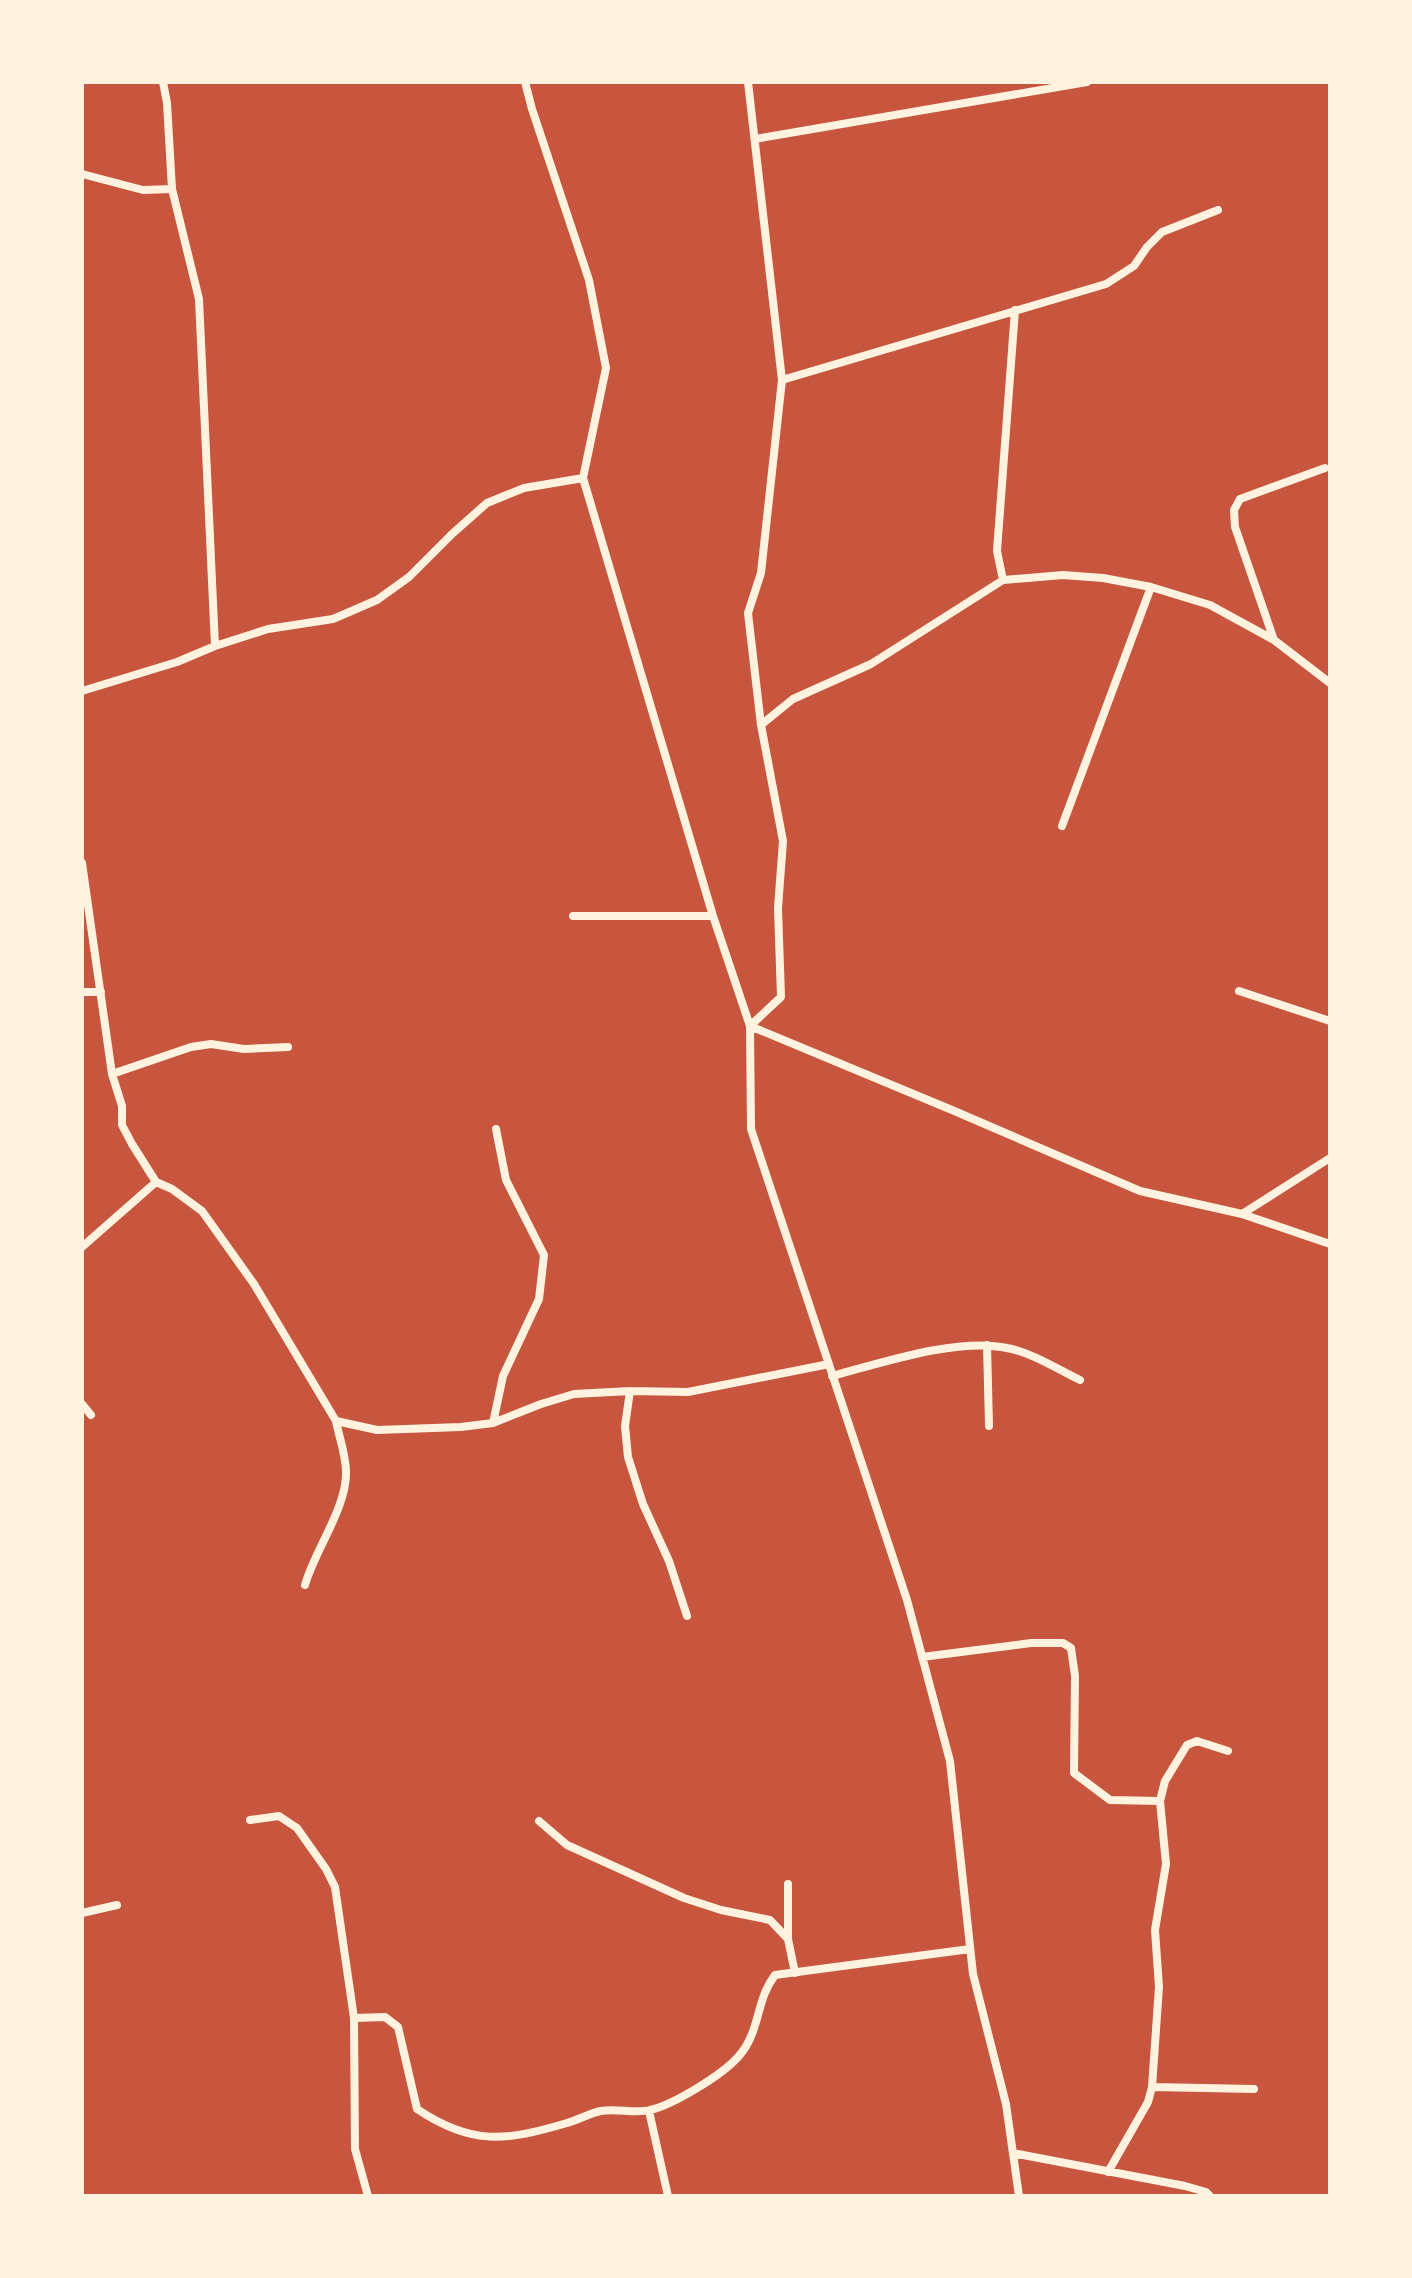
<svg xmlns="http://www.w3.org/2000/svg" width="1412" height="2278" viewBox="0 0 1412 2278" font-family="Spectral,serif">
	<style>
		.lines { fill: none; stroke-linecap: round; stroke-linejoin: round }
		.minor { stroke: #fff3e0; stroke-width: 8 }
	</style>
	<rect width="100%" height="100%" fill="#c8553d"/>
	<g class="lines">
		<!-- minor -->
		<path class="minor" d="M163,82L167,103L172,189L199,299L215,646
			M525,82L532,109L589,280L606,368L583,478L713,916L750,1026L751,1129L907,1600L950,1761L973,1974L1006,2104L1019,2196
			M748,82L782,380L761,573L748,613L761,725L783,841L778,908L781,997L750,1026L952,1110L1140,1191L1242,1214L1330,1244
			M755,139L1087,82
			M82,174L143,190L172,189
			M782,380L1106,284L1134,266L1147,247L1162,232L1218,210
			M1003,580L997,551L1015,310
			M1274,640L1235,527L1234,510L1240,499L1325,468
			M82,691L177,662L215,646L268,629L333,619L377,600L409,577L452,534L487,503L524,488L583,478
			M761,725L793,699L871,664L1003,580L1063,575L1103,578L1151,587L1210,605L1274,640L1330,683
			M1062,826L1151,587
			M82,863L112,1074L122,1106V1125L132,1144L156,1182L172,1189L202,1211L254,1284L336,1421L377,1430L461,1427L493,1423L541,1404L574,1394L630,1391L688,1392L829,1364
			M573,916H713
			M1239,991L1330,1021
			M82,992H101
			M112,1074L191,1047L211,1044L244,1049L288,1047
			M1242,1214L1330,1158
			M82,1247L156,1182
			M987,1345L989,1426
			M832,1376C881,1363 958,1337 1007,1348C1033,1353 1057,1369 1080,1380
			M630,1391L625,1426L628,1457L643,1504L669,1561L687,1616
			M82,1404L91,1415
			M493,1423L503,1376L539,1299L544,1255L506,1180L496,1129
			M305,1585C315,1550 347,1507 346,1472C346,1455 339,1437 336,1421
			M922,1657L1031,1643H1063L1071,1648L1075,1676L1074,1773L1110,1800L1160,1801
			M250,1820L279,1816L297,1828L326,1869L335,1887L354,2018L355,2149L368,2196
			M539,1821L567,1845L684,1898L721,1910L770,1920L788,1939
			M788,1884V1939L795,1973
			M82,1913L117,1905
			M354,2018L385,2017L398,2027L417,2109C472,2146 506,2141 567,2123C578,2120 590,2113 601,2111C617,2108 635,2114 650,2110C673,2105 722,2075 738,2057C761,2032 755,2001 775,1975L970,1949
			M1152,2087L1254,2089
			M649,2111L668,2196
			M1013,2153L1185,2186L1206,2192L1210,2196
			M1108,2172L1148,2102L1152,2087L1159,1987L1155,1930L1166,1864L1160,1801L1165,1781L1187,1745L1197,1741L1228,1751"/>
	</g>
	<!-- border -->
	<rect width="1412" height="2278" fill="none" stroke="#fff3e0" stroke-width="168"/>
</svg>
